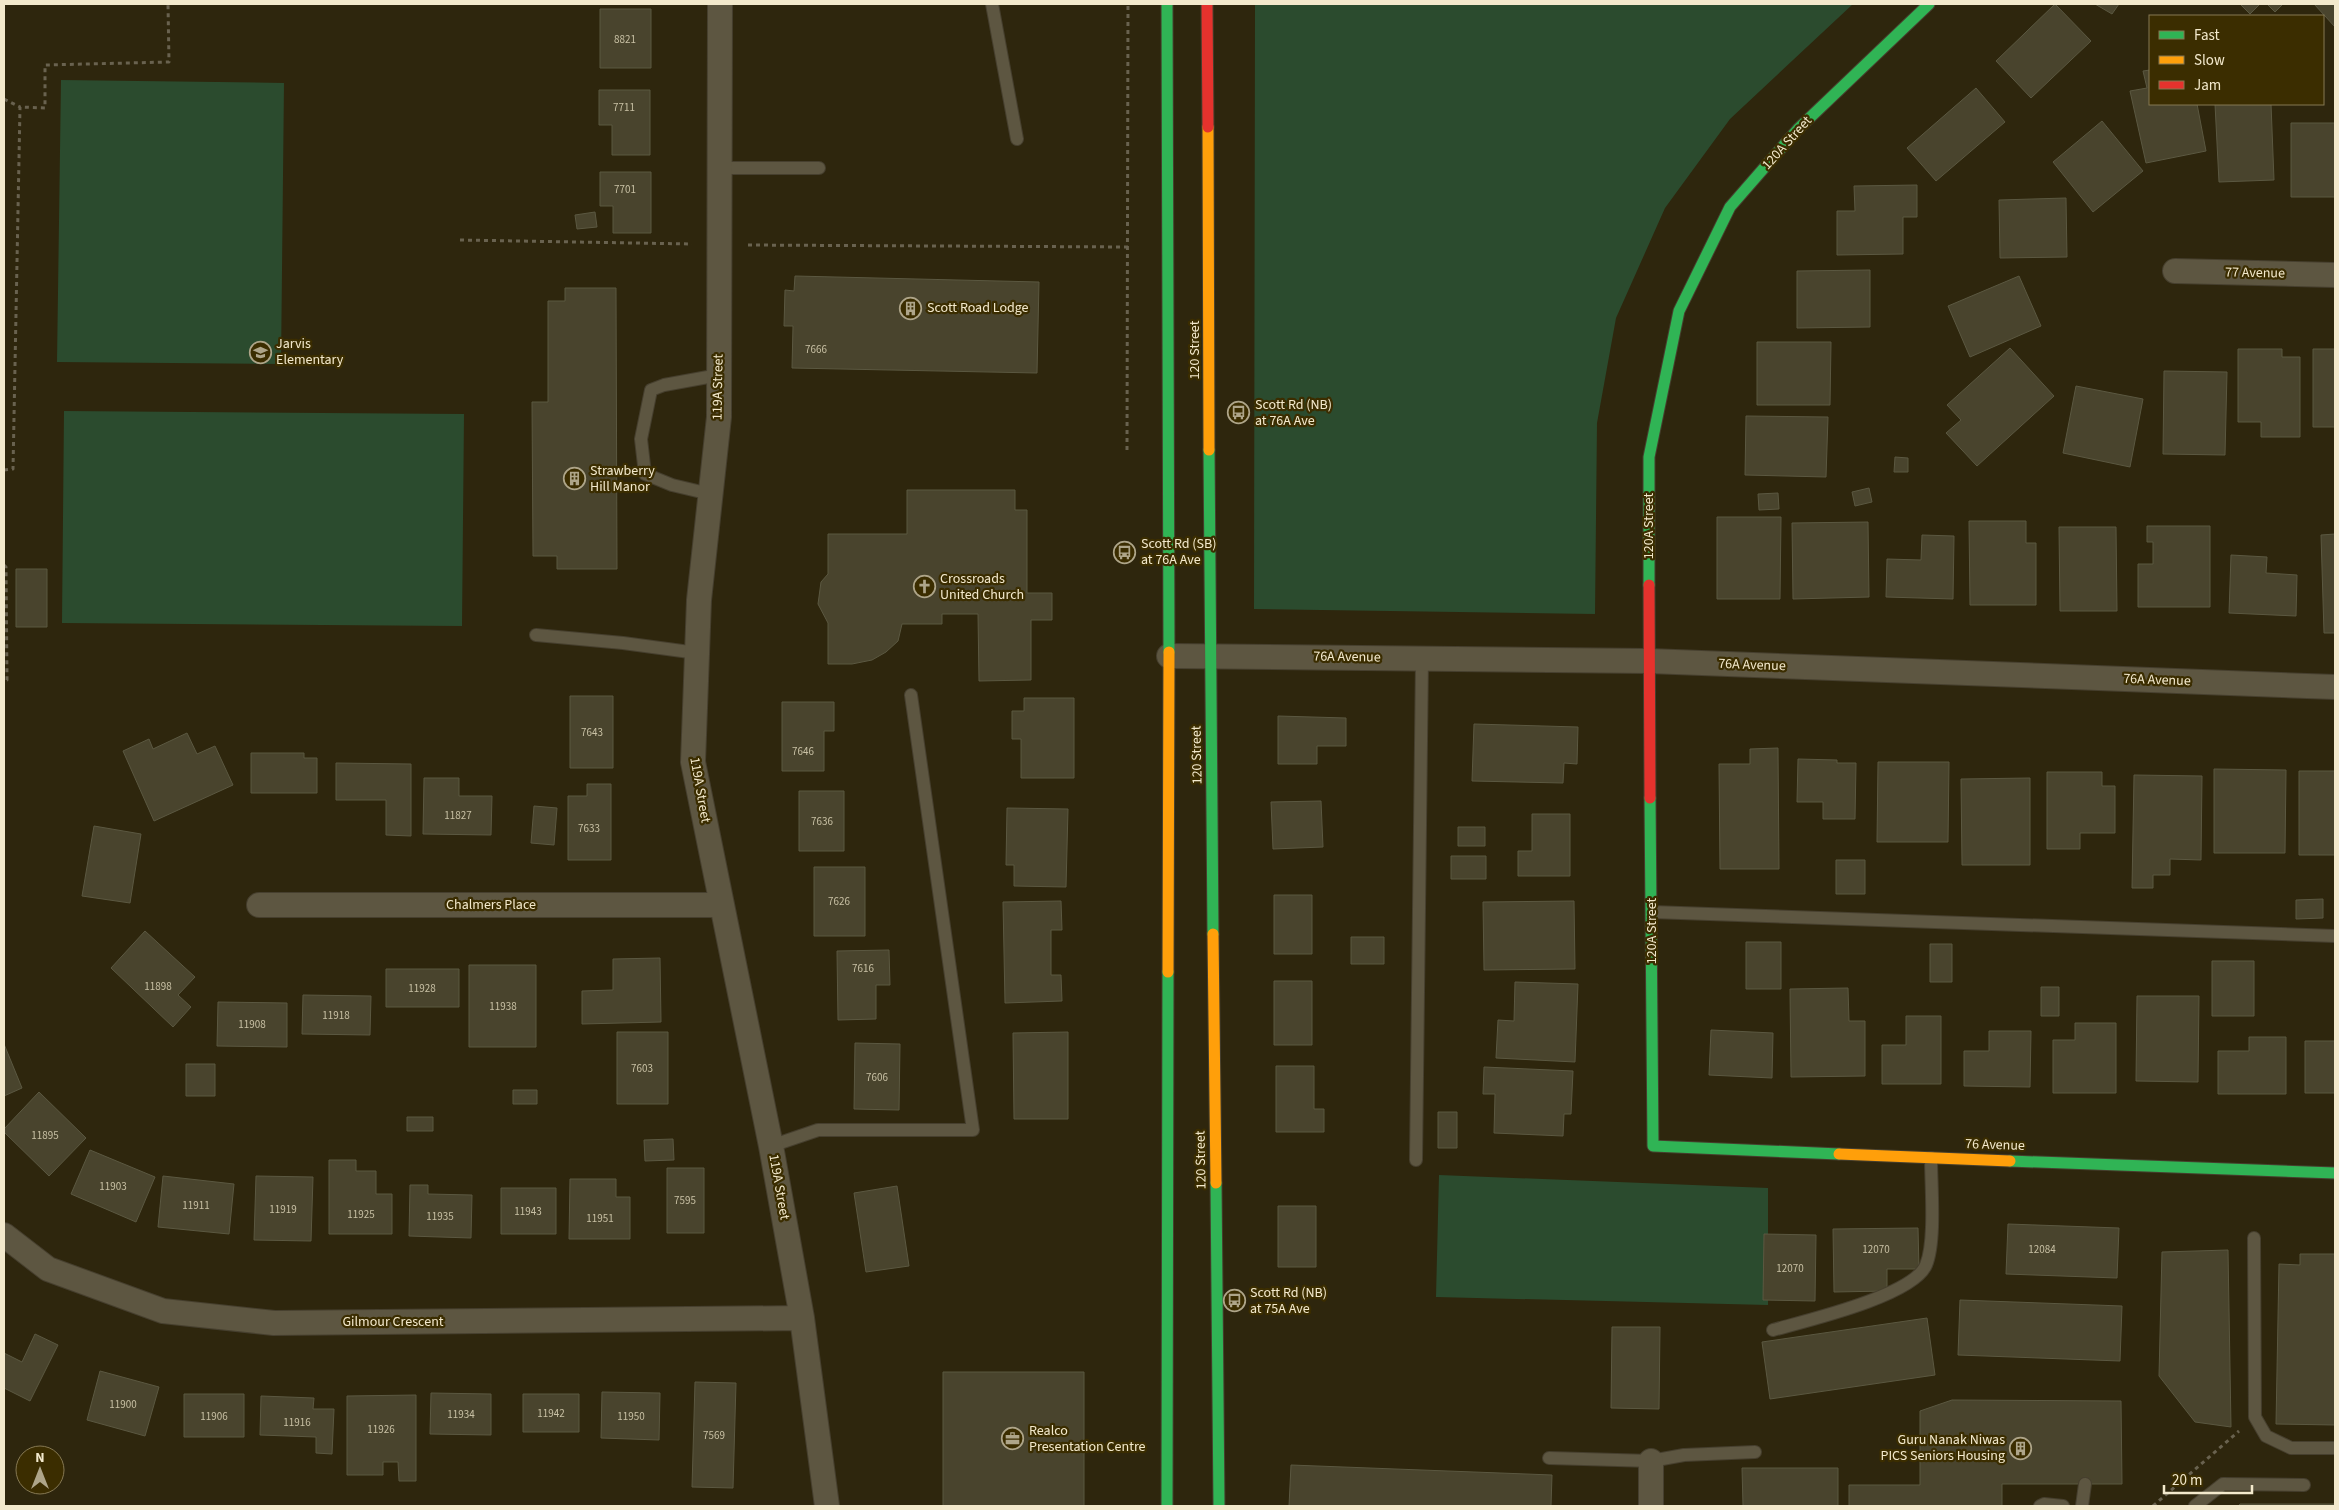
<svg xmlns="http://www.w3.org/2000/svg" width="2339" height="1510" viewBox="0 0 2339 1510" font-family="'Source Sans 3',sans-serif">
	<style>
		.green { fill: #2b4b2e }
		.building { fill: #49442d; stroke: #5b5841 }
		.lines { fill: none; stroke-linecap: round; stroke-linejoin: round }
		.lane-casing { stroke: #463f2e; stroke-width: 14 }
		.street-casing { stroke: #463f2e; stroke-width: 26 }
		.fast-casing { stroke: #463f2e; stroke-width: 13 }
		.slow-casing { stroke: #463f2e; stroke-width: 13 }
		.jam-casing { stroke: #463f2e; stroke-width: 13 }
		.path { stroke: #69624f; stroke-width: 3; stroke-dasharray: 4 4; stroke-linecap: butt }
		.lane { stroke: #5d5641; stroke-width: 12 }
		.street { stroke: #5d5641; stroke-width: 24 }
		.fast { stroke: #30b455; stroke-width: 11 }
		.slow { stroke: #ff9f0a; stroke-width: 11 }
		.jam { stroke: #e5322d; stroke-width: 11 }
		.labels { text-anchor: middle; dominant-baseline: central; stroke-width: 4.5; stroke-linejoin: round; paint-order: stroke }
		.number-label { font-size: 11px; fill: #c8c0a4 }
		.street-label { font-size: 14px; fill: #f3e9cc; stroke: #3b2d00 }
		.poi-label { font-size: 14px; fill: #f3e9cc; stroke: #3b2d00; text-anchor: start }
	</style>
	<rect width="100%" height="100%" fill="#2e260d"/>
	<!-- green -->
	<path class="green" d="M1255,4H1853L1730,119L1665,208L1616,318L1597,423L1595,614L1254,609Z
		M61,80L284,83L281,364L57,362Z
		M64,411L464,414L462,626L62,623Z
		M1439,1175L1768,1188V1305L1436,1297Z"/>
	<!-- building -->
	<path class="building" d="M2055,4L2091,41L2031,98L1996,61Z
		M2095,4H2119L2112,14Z
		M2240,4H2260L2250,14Z
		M2267,4H2283L2275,12Z
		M2314,4H2335V27Z
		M600,9H651V68H600Z
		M2150,70V104H2197L2206,151L2146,163L2130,91L2147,88L2143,71Z
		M1976,88L2005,122L1936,181L1907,148Z
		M599,90H650V155H612V125H599Z
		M2215,104H2271L2274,180L2219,182Z
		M2102,121L2143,171L2093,212L2053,162Z
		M2291,123H2335V197H2291Z
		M600,172H651V233H613V206H600Z
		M1917,185V217H1903V254L1837,255V211H1855L1854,186Z
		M2066,198L2067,257L2000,258L1999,200Z
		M595,212L597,227L577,229L575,215Z
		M1870,270V327L1797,328V271Z
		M795,276L1039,282L1037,373L792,368L793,326H784L785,290L794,291Z
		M2019,276L2041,326L1970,357L1948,306Z
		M565,288H616L617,569H557V556H533L532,402H548V301H565Z
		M1757,342H1831L1830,405H1757Z
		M2010,348L2054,396L1977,466L1946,433L1961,420L1947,405Z
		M2238,349H2282V357H2300V437H2261V422H2238Z
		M2313,349H2335V427H2313Z
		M2164,371L2227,372L2225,455L2163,454Z
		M2076,386L2143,399L2130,467L2063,453Z
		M1746,416L1828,417L1826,477L1745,475Z
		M1895,457L1908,458V472H1894Z
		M1869,488L1872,502L1855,506L1852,492Z
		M907,490H1015V510H1027V593H1052V620H1031V680L979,681L978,614H942V624H902L898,641L886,652L872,660L852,664H828V623L818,604L821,582L828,574V534H907Z
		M1778,493L1779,509L1759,510L1758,494Z
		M1717,517H1781L1780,599H1717Z
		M1969,521H2026V543H2036V605H1970Z
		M1868,522L1869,597L1793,599L1792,523Z
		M2147,526H2210V607H2138V564H2153V542H2147Z
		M2059,527H2116L2117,611H2060Z
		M2335,534V633H2324L2321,535Z
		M1922,535L1954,536L1953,599L1886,597L1887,559L1921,560Z
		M2231,555L2267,557L2266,573L2297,575L2296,616L2229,613Z
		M16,569H47V627H16Z
		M570,696H613V768H570Z
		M1024,698H1074V778H1021V739H1012V711H1024Z
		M782,702H834V731H824V771H782Z
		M1278,716L1346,718V746H1317V764H1278Z
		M1474,724L1578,727L1577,764L1564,763L1563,783L1472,781Z
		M187,733L197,754L215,746L233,785L154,821L123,751L149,739L153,749Z
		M1778,748L1779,869H1720L1719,764H1750V749Z
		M251,753H304V758H317V793H251Z
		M1798,759L1837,760V763H1856L1855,819H1823V802H1797Z
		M1878,762H1949L1948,842H1877Z
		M336,763L411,764V836L386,835V800H336Z
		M2214,769L2286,770L2285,853H2214Z
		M2299,771H2335V855H2299Z
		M2047,772H2102V786H2115V833H2080V849H2047Z
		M2134,775L2202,776L2201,860L2170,859V875H2153V888H2132Z
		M424,778H459V796H492L491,835L423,834Z
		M2030,778V865H1962L1961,779Z
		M587,784H611V860H568V796H587Z
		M799,791H844V851H799Z
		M1321,801L1323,847L1273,849L1271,802Z
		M534,806L557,808L554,845L531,843Z
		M1007,808L1068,809L1066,887L1014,886V865H1006Z
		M1532,814H1570V876H1518V851H1532Z
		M94,826L141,834L130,903L82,896Z
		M1458,827H1485V846H1458Z
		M1451,856H1486V879H1451Z
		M1836,860H1865V894H1836Z
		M814,867H865V936H814Z
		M1274,895H1312V954H1274Z
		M2323,899V918L2296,919V900Z
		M1061,901L1062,930H1051V975H1061L1062,1001L1005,1003L1003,902Z
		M1574,901L1575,969L1484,970L1483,902Z
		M145,931L195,977L178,995L191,1007L173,1027L111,968Z
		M1351,937H1384V964H1351Z
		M1746,942H1781V989H1746Z
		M1930,944H1952V982H1930Z
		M889,950L890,985H876V1019L838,1020L837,951Z
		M660,958L661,1022L582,1024V991L613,990V959Z
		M2212,961H2254V1016H2212Z
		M469,965H536V1047H469Z
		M386,969H459V1007H386Z
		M1274,981H1312V1045H1274Z
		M1515,982L1578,984L1575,1062L1496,1058L1498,1020L1514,1021Z
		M2041,987H2059V1016H2041Z
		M1848,988L1849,1021H1865V1076L1791,1077L1790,989Z
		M303,995L371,996L370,1035L302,1034Z
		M2137,996H2199L2198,1082L2136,1081Z
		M218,1002L287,1003V1047L217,1046Z
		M1906,1016H1941V1084H1882V1045H1906Z
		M2075,1023H2116V1093H2053V1040H2075Z
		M1711,1030L1773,1033L1772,1078L1709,1075Z
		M1989,1031H2031L2030,1087L1964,1086V1051H1989Z
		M617,1032H668V1104H617Z
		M1068,1032V1119H1014L1013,1033Z
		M2249,1037H2286V1094H2218V1051H2249Z
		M2305,1041H2335V1093H2305Z
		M855,1043L900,1044L899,1110L854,1109Z
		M4,1044L22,1088L4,1096Z
		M186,1064H215V1096H186Z
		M1276,1066H1314V1109H1324V1132H1276Z
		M1484,1067L1573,1071L1571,1114H1564L1563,1136L1494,1133L1495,1094H1483Z
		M513,1090H537V1104H513Z
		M39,1092L86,1138L49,1176L4,1132V1129Z
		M1438,1112H1457V1148H1438Z
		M407,1117H433V1131H407Z
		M673,1139L674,1160L645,1161L644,1140Z
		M90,1150L155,1177L136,1222L71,1194Z
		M329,1160H356V1171H376V1194H392V1234H329Z
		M667,1168H704V1233H667Z
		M163,1176L234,1184L229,1234L158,1227Z
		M256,1176L313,1177L311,1241L254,1240Z
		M570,1179H616V1197H630V1239H569Z
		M410,1185H428V1194L472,1195L471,1238L409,1236Z
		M897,1186L909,1266L866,1272L854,1193Z
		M501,1188H556V1234H501Z
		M1278,1206H1316V1267H1278Z
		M2008,1224L2119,1228L2117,1278L2006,1274Z
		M1918,1228L1919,1269H1887V1291L1834,1292L1833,1229Z
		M1764,1234L1816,1235L1815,1301L1763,1300Z
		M2228,1250L2231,1427L2195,1422L2159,1376L2162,1252Z
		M2300,1254H2335V1425L2276,1424L2279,1264L2300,1265Z
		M1960,1300L2122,1306L2120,1361L1958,1355Z
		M1927,1318L1935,1375L1770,1399L1762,1342Z
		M1612,1327H1660L1659,1409L1611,1408Z
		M35,1334L58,1345L30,1401L4,1388V1353L22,1362Z
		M100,1371L159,1387L145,1436L87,1420Z
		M943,1372H1084V1506H943Z
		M695,1382L736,1383L733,1488L692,1487Z
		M602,1392L660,1393L659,1440L601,1438Z
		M431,1393L491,1394V1435L430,1434Z
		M184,1394H244V1437H184Z
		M523,1394H579V1432H523Z
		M416,1395V1481H399L398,1462H383V1475H347V1396Z
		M261,1396L314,1398L313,1409H334L332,1454L316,1453V1437L260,1435Z
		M1952,1400L2121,1401L2122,1484H2002V1506H1849V1485H1920V1411Z
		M1291,1465L1552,1475L1551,1506H1289Z
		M1742,1468H1838V1506H1743Z
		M2240,1504H2335V1506H2238Z"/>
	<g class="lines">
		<defs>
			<path id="lane" d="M992,4L1017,139
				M720,168H819
				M710,494L672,485L645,474L641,439L651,390L664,385L719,375
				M536,635L623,643L697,653
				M1652,912L2335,936
				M771,1146L818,1130H973L911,695
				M1416,1160L1422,659
				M2254,1238L2255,1417L2266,1436L2291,1448H2335
				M1773,1330C1805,1321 1913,1296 1926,1265C1936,1241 1931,1186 1931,1158
				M1549,1458L1651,1461L1684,1455L1755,1452
				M2040,1506L2044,1504L2063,1506
				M2082,1506L2085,1484
				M2195,1506L2223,1484L2304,1485"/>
			<path id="street" d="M720,4L719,417L699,600L693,762L771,1146L802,1318L827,1506
				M2175,271L2335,275
				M1169,656L1649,661L2335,687
				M259,905H722
				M4,1235L48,1269L163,1311L274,1323L802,1318
				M1651,1506V1461"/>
			<path id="fast" d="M1167,4L1169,652
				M1209,450L1213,934
				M1649,585V457L1679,311L1730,207L1798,129L1929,4
				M1650,798L1653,1146L1839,1154
				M2010,1161L2335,1173
				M1216,1183L1219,1506
				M1167,1506L1168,972"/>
			<path id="slow" d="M1208,127L1209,450
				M1213,934L1216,1183
				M1168,972L1169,652
				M1839,1154L2010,1161"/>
			<path id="jam" d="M1207,4L1208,127
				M1649,585L1650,798"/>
		</defs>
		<!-- lane casing -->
		<use href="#lane" class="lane-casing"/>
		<!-- street casing -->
		<use href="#street" class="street-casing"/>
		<!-- fast casing -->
		<use href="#fast" class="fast-casing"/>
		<!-- slow casing -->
		<use href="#slow" class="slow-casing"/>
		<!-- jam casing -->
		<use href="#jam" class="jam-casing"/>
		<!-- path -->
		<path class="path" d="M4,99L20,107
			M460,240L692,244
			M748,245L1128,247
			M1127,450L1128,4
			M4,470L13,469L20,107L45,108V65L169,62L168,4
			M4,565L6,567L7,680H4
			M2153,1506L2239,1431"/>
		<!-- lane -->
		<use href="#lane" class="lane"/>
		<!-- street -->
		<use href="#street" class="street"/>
		<!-- fast -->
		<use href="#fast" class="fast"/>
		<!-- slow -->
		<use href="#slow" class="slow"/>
		<!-- jam -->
		<use href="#jam" class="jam"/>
	</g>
	<!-- icons -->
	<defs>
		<symbol id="building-ring" viewBox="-11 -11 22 22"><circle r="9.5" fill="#3b2d00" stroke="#aea589" stroke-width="1.5"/><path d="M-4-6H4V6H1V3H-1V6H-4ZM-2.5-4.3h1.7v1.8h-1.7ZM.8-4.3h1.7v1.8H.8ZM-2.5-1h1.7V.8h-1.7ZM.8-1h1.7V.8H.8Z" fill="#aea589"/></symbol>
		<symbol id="school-ring" viewBox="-11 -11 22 22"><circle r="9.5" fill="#3b2d00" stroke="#aea589" stroke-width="1.5"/><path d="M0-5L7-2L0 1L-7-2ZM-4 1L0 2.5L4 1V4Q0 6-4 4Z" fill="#aea589"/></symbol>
		<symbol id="bus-ring" viewBox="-11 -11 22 22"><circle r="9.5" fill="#3b2d00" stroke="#aea589" stroke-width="1.5"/><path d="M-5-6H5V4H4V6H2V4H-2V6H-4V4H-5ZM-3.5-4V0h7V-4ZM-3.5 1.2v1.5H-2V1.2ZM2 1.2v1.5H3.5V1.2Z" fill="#aea589"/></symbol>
		<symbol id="church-ring" viewBox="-11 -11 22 22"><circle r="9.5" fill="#3b2d00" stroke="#aea589" stroke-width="1.5"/><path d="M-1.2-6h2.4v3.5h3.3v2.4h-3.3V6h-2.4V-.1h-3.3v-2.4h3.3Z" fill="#aea589"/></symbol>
		<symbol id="office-ring" viewBox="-11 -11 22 22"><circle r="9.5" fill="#3b2d00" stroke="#aea589" stroke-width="1.5"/><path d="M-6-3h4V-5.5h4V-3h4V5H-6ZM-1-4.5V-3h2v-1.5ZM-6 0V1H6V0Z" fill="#aea589"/></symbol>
	</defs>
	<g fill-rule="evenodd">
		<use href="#building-ring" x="898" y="296" width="25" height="25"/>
		<use href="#school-ring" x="248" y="340" width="25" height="25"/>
		<use href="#bus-ring" x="1226" y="400" width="25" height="25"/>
		<use href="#building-ring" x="562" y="466" width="25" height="25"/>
		<use href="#bus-ring" x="1112" y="540" width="25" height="25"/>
		<use href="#church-ring" x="912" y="574" width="25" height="25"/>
		<use href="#bus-ring" x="1222" y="1288" width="25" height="25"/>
		<use href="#office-ring" x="1000" y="1426" width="25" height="25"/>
		<use href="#building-ring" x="2008" y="1436" width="25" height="25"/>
	</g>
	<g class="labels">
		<!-- number labels -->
		<g class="number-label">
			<text x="625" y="39">8821</text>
			<text x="624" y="107">7711</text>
			<text x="625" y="189">7701</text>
			<text x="816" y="349">7666</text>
			<text x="592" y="732">7643</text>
			<text x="803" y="751">7646</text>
			<text x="458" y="815">11827</text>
			<text x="822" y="821">7636</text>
			<text x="589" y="828">7633</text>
			<text x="839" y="901">7626</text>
			<text x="863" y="968">7616</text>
			<text x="158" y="986">11898</text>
			<text x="422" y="988">11928</text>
			<text x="503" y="1006">11938</text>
			<text x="336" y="1015">11918</text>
			<text x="252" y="1024">11908</text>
			<text x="642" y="1068">7603</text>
			<text x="877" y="1077">7606</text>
			<text x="45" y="1135">11895</text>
			<text x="113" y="1186">11903</text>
			<text x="685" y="1200">7595</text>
			<text x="196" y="1205">11911</text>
			<text x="283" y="1209">11919</text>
			<text x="528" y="1211">11943</text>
			<text x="361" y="1214">11925</text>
			<text x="440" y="1216">11935</text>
			<text x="600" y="1218">11951</text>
			<text x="1876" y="1249">12070</text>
			<text x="2042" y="1249">12084</text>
			<text x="1790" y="1268">12070</text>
			<text x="123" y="1404">11900</text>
			<text x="551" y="1413">11942</text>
			<text x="461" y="1414">11934</text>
			<text x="214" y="1416">11906</text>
			<text x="631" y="1416">11950</text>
			<text x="297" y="1422">11916</text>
			<text x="381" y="1429">11926</text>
			<text x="714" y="1435">7569</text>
		</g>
		<!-- street labels -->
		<g class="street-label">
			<text transform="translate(1787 143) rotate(-48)">120A Street</text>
			<text transform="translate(2255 273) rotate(1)">77 Avenue</text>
			<text transform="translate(1195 350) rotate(-90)">120 Street</text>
			<text transform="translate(718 387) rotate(-89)">119A Street</text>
			<text transform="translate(1649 526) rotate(-90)">120A Street</text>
			<text transform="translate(1347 657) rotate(1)">76A Avenue</text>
			<text transform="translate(1752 665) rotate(2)">76A Avenue</text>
			<text transform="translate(2157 680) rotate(2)">76A Avenue</text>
			<text transform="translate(1197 755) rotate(-91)">120 Street</text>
			<text transform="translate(700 790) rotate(80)">119A Street</text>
			<text x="491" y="905">Chalmers Place</text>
			<text transform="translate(1652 931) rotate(-90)">120A Street</text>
			<text transform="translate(1995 1145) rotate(2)">76 Avenue</text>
			<text transform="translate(1201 1160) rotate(-91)">120 Street</text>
			<text transform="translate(779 1187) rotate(80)">119A Street</text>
			<text x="393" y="1322">Gilmour Crescent</text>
		</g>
		<!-- poi labels -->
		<g class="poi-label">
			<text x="927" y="308">Scott Road Lodge</text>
			<text x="276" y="344">Jarvis<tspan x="276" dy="16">Elementary</tspan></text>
			<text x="1255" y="405">Scott Rd (NB)<tspan x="1255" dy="16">at 76A Ave</tspan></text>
			<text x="590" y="471">Strawberry<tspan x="590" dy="16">Hill Manor</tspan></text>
			<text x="1141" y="544">Scott Rd (SB)<tspan x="1141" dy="16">at 76A Ave</tspan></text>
			<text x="940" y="579">Crossroads<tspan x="940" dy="16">United Church</tspan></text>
			<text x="1250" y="1293">Scott Rd (NB)<tspan x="1250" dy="16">at 75A Ave</tspan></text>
			<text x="1029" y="1431">Realco<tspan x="1029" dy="16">Presentation Centre</tspan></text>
			<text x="2005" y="1440" text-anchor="end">Guru Nanak Niwas<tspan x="2005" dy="16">PICS Seniors Housing</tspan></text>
		</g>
	</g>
	<!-- border -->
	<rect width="2339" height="1510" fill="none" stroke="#f3e9cc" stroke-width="10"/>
	<!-- legend -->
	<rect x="2149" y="15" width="175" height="90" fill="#3b2d00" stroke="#857852"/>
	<rect x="2159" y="31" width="25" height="8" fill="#30b455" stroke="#857852"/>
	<text x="2194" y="40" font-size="15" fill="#f3e9cc">Fast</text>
	<rect x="2159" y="56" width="25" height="8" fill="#ff9f0a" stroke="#857852"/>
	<text x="2194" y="65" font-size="15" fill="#f3e9cc">Slow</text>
	<rect x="2159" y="81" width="25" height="8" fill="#e5322d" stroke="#857852"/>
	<text x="2194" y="90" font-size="15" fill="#f3e9cc">Jam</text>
	<!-- north arrow -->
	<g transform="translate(40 1470)"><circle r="24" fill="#3b2d00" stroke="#857852"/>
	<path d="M0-4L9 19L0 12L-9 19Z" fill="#aea589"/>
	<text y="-8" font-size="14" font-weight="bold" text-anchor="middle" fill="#f3e9cc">N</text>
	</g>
	<!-- scale -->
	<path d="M2164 1485v8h88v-8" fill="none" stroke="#f3e9cc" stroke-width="2.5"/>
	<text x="2172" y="1485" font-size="15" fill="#f3e9cc" stroke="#3b2d00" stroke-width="4" paint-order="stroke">20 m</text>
</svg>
